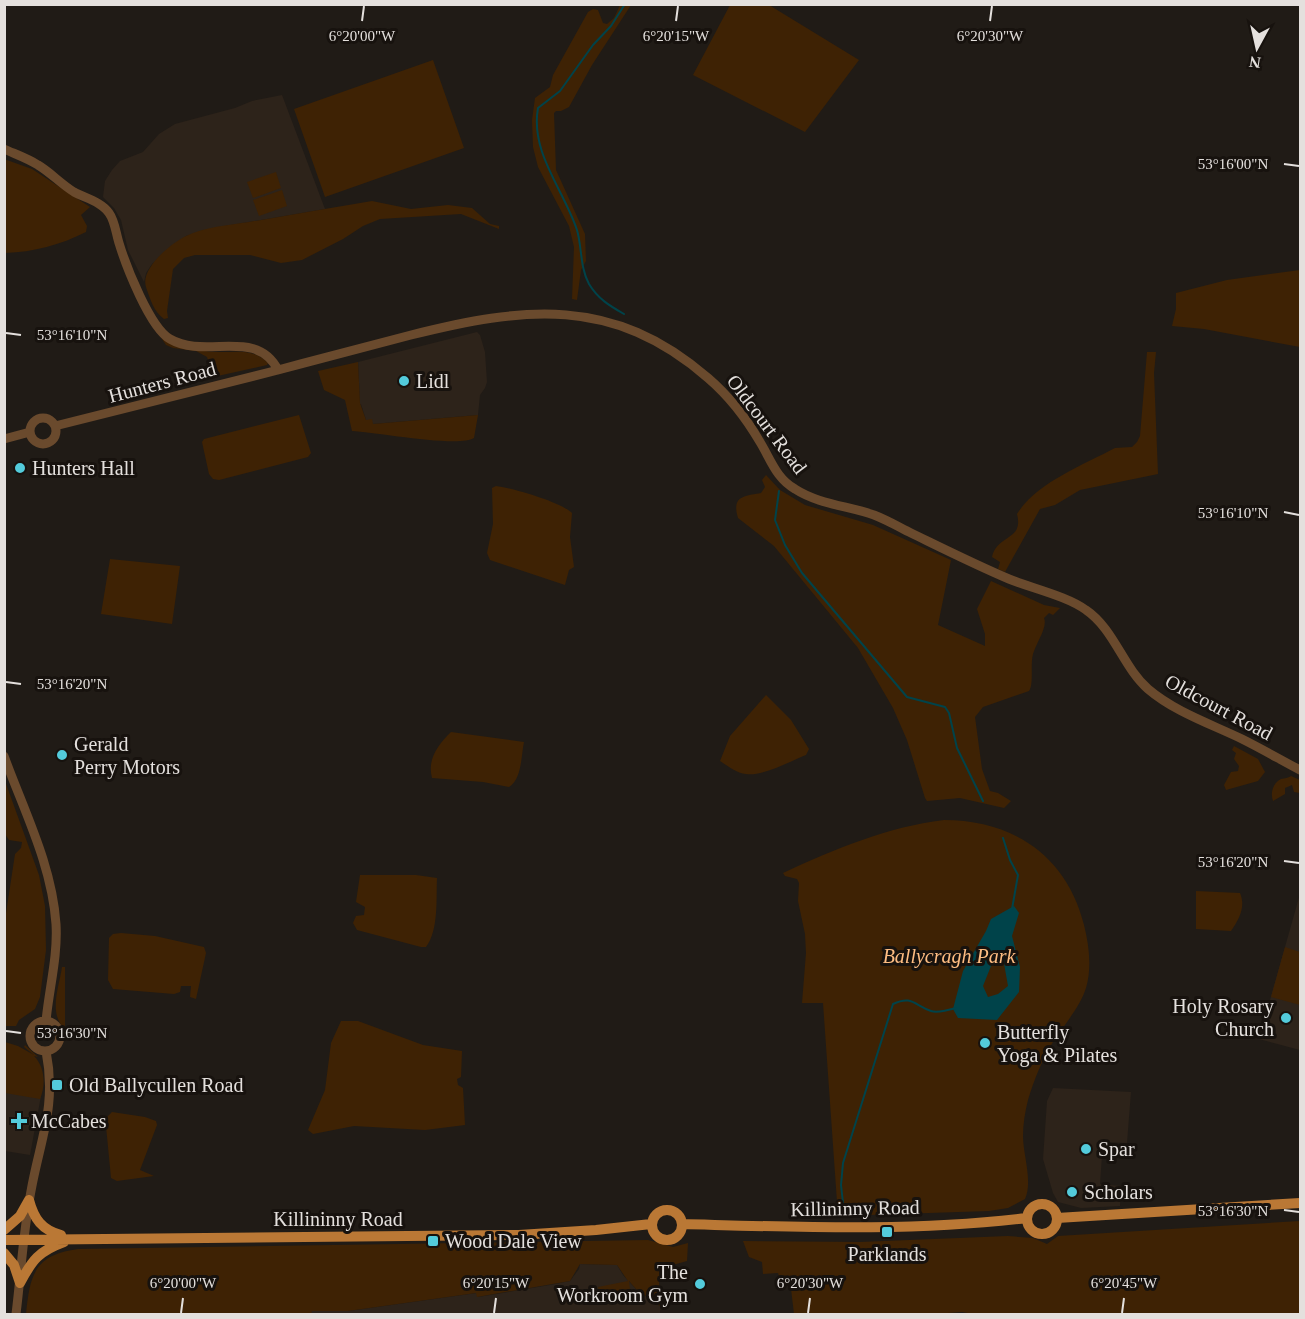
<svg xmlns="http://www.w3.org/2000/svg" width="1305" height="1319" viewBox="0 0 1305 1319" font-family="Georgia,serif">
	<style>
		.built { fill: #2d231a }
		.green { fill: #3e2204 }
		.water { fill: #00434a; fill-rule: evenodd }
		.lines { fill: none; stroke-linecap: round; stroke-linejoin: round }
		.stream { stroke: #00434a; stroke-width: 2 }
		.minor { stroke: #6a4a2d; stroke-width: 9 }
		.major { stroke: #ba7835; stroke-width: 10 }
		.ticks { fill: none; stroke: #e4e0dd; stroke-width: 2 }
		.poi-dot { fill: #53cbdb; stroke: #17120e; stroke-width: 2 }
		.labels { text-anchor: middle; dominant-baseline: central; stroke-width: 6; stroke-linejoin: round; paint-order: stroke }
		.poi-label { font-size: 20px; fill: #e4e0dd; stroke: #17120e; text-anchor: start }
		.street-label { font-size: 20px; fill: #e4e0dd; stroke: #17120e }
		.park-label { font-size: 20px; font-style: italic; fill: #febd82; stroke: #17120e }
		.ticks-label { font-size: 15px; text-anchor: middle; fill: #e4e0dd; stroke: #17120e; stroke-width: 6; stroke-linejoin: round; paint-order: stroke }
	</style>
	<rect width="100%" height="100%" fill="#201b16"/>
	<!-- built -->
	<path class="built" d="M282,95L325,209L214,228L186,236L152,264L146,273L144,282L128,250L121,220L114,208L103,197L105,181L112,170L120,161L143,152L159,134L175,124L235,108L252,101Z
		M477,332L480,335L485,352L487,382L485,388L480,395L478,415L373,424L366,420L361,404H360L358,362Z
		M1300,894V1050L1259,1039Z
		M1053,1088L1131,1092L1127,1143L1103,1142L1100,1184L1121,1186L1120,1206L1081,1208L1058,1202L1053,1193L1043,1159L1047,1101Z
		M4,1090L41,1096L30,1155L5,1151Z
		M580,1264L617,1265L623,1275L636,1289L660,1306V1314H311V1311H348L477,1293L478,1297L550,1285L570,1281L579,1269Z"/>
	<!-- green -->
	<path class="green" d="M620,5H631L592,65L569,107L561,111H556L554,113L556,170L585,234L586,261L581,270L577,300L572,299L574,247L569,226L538,167L533,147L532,120L535,98L550,87L553,75L588,12L593,9L598,10L603,23L607,24L614,18Z
		M730,5H769L859,60L805,132L693,75Z
		M433,60L464,148L325,197L294,109Z
		M4,159L32,169L90,207L81,215L87,226L86,232C60,245 34,252 5,253Z
		M276,172L281,188L253,198L247,182Z
		M282,190L287,206L259,216L253,200Z
		M372,201L411,209L448,205L472,208L490,224L499,226V229L461,214L380,219L363,226L343,239L302,260L281,263L250,255H195L184,258L173,269L167,311L168,318L164,319C154,312 150,299 146,287C140,269 170,244 186,236C204,227 229,225 249,222C290,215 331,208 372,201Z
		M1300,270V347L1204,329L1172,326L1176,309V293L1227,280Z
		M160,336C175,341 190,348 205,351C228,355 251,345 268,363L267,365L213,377L207,357L196,351L173,348L166,345Z
		M1147,352H1156L1154,373L1158,474L1080,490L1055,505L1040,509L1005,572L998,569L1000,562L992,557C997,534 1024,541 1017,514C1036,483 1083,465 1115,448L1132,447L1137,442L1140,436Z
		M358,362L360,403L366,420L372,419L373,424L478,415L474,438C459,448 375,432 352,431L345,400L324,390L318,371Z
		M299,415L311,453L308,457L219,480L213,479L209,474L202,442L204,439Z
		M766,475L780,490L805,505L873,525L951,560L938,625L985,646V634L977,609L991,581L1044,605L1060,608L1053,615L1049,613L1044,618C1048,627 1036,643 1033,654C1030,665 1034,684 1029,691L983,707L975,717L982,769L990,791L998,793L1011,801L1004,808L960,798L927,801L925,798L907,740L893,708L858,648L774,546L738,518C731,495 746,496 761,493L765,487L762,480Z
		M496,486C512,488 561,502 572,513L570,537L574,567L569,570L565,585L490,560L487,553L493,524L492,488Z
		M110,559L180,566L172,624L101,614Z
		M766,695L791,720L809,749L806,755C791,761 761,777 746,774C736,773 728,766 720,761L730,736Z
		M451,732L524,742C521,756 522,779 509,787L483,782L432,778C427,759 438,745 451,732Z
		M1234,746L1258,759L1265,772L1258,781L1226,790L1224,785L1231,772L1238,771L1239,766L1234,759L1236,753L1232,750Z
		M1291,776L1300,780V793L1294,792L1292,785L1285,788V794L1273,801C1270,793 1273,783 1281,779C1285,778 1288,778 1291,776Z
		M5,781L39,875L45,906L46,950L40,997L35,1009L19,1020L16,1026H4L5,920L15,854L21,848L22,842L9,840L5,834Z
		M944,820C1013,820 1067,856 1084,925C1089,945 1092,968 1086,988C1080,1007 1064,1025 1053,1042C1042,1060 1034,1080 1028,1100C1025,1112 1023,1124 1023,1136C1023,1155 1033,1181 1025,1199L1008,1208L989,1211L838,1216L823,1003H802L806,953L805,934L798,901L799,883L797,879L785,876L783,873C835,849 887,827 944,820Z
		M360,875H416L437,878C436,898 439,930 426,947H421L357,930L353,923L356,916L364,915L365,907L356,902Z
		M1196,891L1240,893C1246,907 1239,919 1231,931L1196,929Z
		M121,933L155,936L204,947L206,953L196,999L190,997L191,986H181L180,992L174,994L113,989L108,980L109,938L113,934Z
		M1285,947L1300,952V1005L1271,997Z
		M62,967H65V1029C48,1014 59,987 62,967Z
		M341,1021H358L423,1045L462,1051L461,1077L457,1079L458,1085L463,1088L465,1125L425,1130L354,1126L313,1134L308,1130L325,1090L331,1043Z
		M5,1042L18,1046L34,1055L24,1047L25,1045L38,1057L34,1056C45,1067 46,1085 40,1099L5,1093Z
		M112,1112L145,1117L156,1121L157,1125L140,1170L154,1176L117,1181L111,1178L106,1126V1118Z
		M1300,1221V1314H973L962,1312L935,1314H794L790,1280L780,1279L778,1273L763,1274L762,1262L749,1257L743,1241L860,1242L1008,1236L1033,1238L1047,1244L1058,1236Z
		M648,1240L673,1247L688,1243L687,1261L669,1266L659,1279L660,1306L636,1289L629,1281L631,1298L601,1304L598,1287L628,1281L617,1265L580,1264L570,1281L477,1297L476,1293L348,1311H312L311,1314H26C30,1275 34,1255 78,1249Z"/>
	<!-- water -->
	<path class="water" d="M1014,906L1019,913L1012,936L1020,967L1019,992L997,1020L958,1018L953,1009L963,971L986,931L991,919ZM995,956L1003,958L1008,986L998,994L988,997L983,986Z"/>
	<g class="lines">
		<!-- stream -->
		<path class="stream" d="M624,314C610,306 598,299 589,284C580,268 582,247 577,230C564,190 530,153 538,108L560,91L593,45L611,26L625,4
			M779,491L775,520L785,545L802,573L907,697L945,707L949,713L957,748L983,801
			M1003,838L1010,860L1018,875L1012,909
			M844,1212L841,1185L843,1163L893,1004C912,995 914,1005 931,1011C937,1013 949,1010 956,1008"/>
		<!-- minor -->
		<path class="minor" d="M4,149C15,154 27,158 38,165C50,172 61,184 74,192C85,198 102,202 109,213C115,221 116,234 119,243C126,266 150,328 170,339C206,360 256,327 278,370C322,358 366,347 411,335C523,307 613,295 708,378C729,396 746,418 760,442C771,460 776,478 795,489C818,504 848,506 874,515C887,520 899,527 911,533C944,549 976,565 1009,579C1031,588 1067,596 1086,610C1114,629 1123,667 1148,689C1175,712 1211,724 1242,739C1262,749 1281,760 1300,770
			M30 431a13 13 0 1 1 26 0a13 13 0 1 1-26 0Z
			M55,426L278,370
			M4,439L30,432
			M4,756C24,811 52,865 56,924C58,956 49,989 46,1021
			M30 1036a15 15 0 1 1 30 0a15 15 0 1 1-30 0Z
			M16,1314C21,1274 23,1232 31,1191C40,1140 57,1106 46,1051"/>
		<!-- major -->
		<path class="major" d="M29,1200C34,1219 42,1230 61,1235
			M1027 1219a15 15 0 1 1 30 0a15 15 0 1 1-30 0Z
			M652 1225a15 15 0 1 1 30 0a15 15 0 1 1-30 0Z
			M1057,1218L1300,1203
			M682,1224C797,1227 913,1232 1027,1218
			M4,1230L20,1216L29,1200
			M4,1240L519,1235L596,1230L651,1224
			M4,1253L14,1265L20,1283
			M20,1283C32,1260 39,1251 64,1242"/>
	</g>
	<!-- ticks -->
	<path class="ticks" d="M362,21L364,6M676,21L678,6M990,21L992,6M1284,164L1299,166M6,333L21,335M1284,512L1299,515M6,682L21,684M1284,861L1299,863M6,1031L21,1033M1284,1210L1299,1212M181,1313L183,1298M494,1313L496,1298M808,1313L810,1298M1122,1313L1124,1298"/>
	<!-- markers -->
	<g class="poi-dot">
		<circle cx="404" cy="381" r="6"/>
		<circle cx="20" cy="468" r="6"/>
		<circle cx="62" cy="755" r="6"/>
		<circle cx="1286" cy="1018" r="6"/>
		<circle cx="985" cy="1043" r="6"/>
		<rect x="51" y="1079" width="12" height="12" rx="3"/>
		<path d="M16 1112h6v6h6v6h-6v6h-6v-6h-6v-6h6z"/>
		<circle cx="1086" cy="1149" r="6"/>
		<circle cx="1072" cy="1192" r="6"/>
		<rect x="881" y="1226" width="12" height="12" rx="3"/>
		<rect x="427" y="1235" width="12" height="12" rx="3"/>
		<circle cx="700" cy="1284" r="6"/>
	</g>
	<g class="labels">
		<!-- poi labels -->
		<g class="poi-label">
			<text x="416" y="381">Lidl</text>
			<text x="32" y="468">Hunters Hall</text>
			<text x="74" y="744">Gerald<tspan x="74" dy="23">Perry Motors</tspan></text>
			<text x="1274" y="1006" text-anchor="end">Holy Rosary<tspan x="1274" dy="23">Church</tspan></text>
			<text x="997" y="1032">Butterfly<tspan x="997" dy="23">Yoga &amp; Pilates</tspan></text>
			<text x="69" y="1085">Old Ballycullen Road</text>
			<text x="31" y="1121">McCabes</text>
			<text x="1098" y="1149">Spar</text>
			<text x="1084" y="1192">Scholars</text>
			<text x="445" y="1241">Wood Dale View</text>
			<text x="887" y="1254" text-anchor="middle">Parklands</text>
			<text x="688" y="1272" text-anchor="end">The<tspan x="688" dy="23">Workroom Gym</tspan></text>
		</g>
		<!-- street labels -->
		<g class="street-label">
			<text transform="translate(162 382) rotate(-15)">Hunters Road</text>
			<text transform="translate(767 424) rotate(53)">Oldcourt Road</text>
			<text transform="translate(1219 707) rotate(28)">Oldcourt Road</text>
			<text transform="translate(855 1208) rotate(-1)">Killininny Road</text>
			<text x="338" y="1219">Killininny Road</text>
		</g>
		<!-- park labels -->
		<g class="park-label">
			<text x="949" y="956">Ballycragh Park</text>
		</g>
	</g>
	<g class="ticks-label">
		<text x="362" y="41">6°20'00"W</text>
		<text x="676" y="41">6°20'15"W</text>
		<text x="990" y="41">6°20'30"W</text>
		<text x="1233" y="169">53°16'00"N</text>
		<text x="72" y="340">53°16'10"N</text>
		<text x="1233" y="518">53°16'10"N</text>
		<text x="72" y="689">53°16'20"N</text>
		<text x="1233" y="867">53°16'20"N</text>
		<text x="72" y="1038">53°16'30"N</text>
		<text x="1233" y="1216">53°16'30"N</text>
		<text x="183" y="1288">6°20'00"W</text>
		<text x="496" y="1288">6°20'15"W</text>
		<text x="810" y="1288">6°20'30"W</text>
		<text x="1124" y="1288">6°20'45"W</text>
	</g>
	<!-- border -->
	<rect width="1305" height="1319" fill="none" stroke="#e4e0dd" stroke-width="12"/>
	<!-- north arrow -->
	<g transform="translate(1257 48) rotate(188)" stroke="#17120e" stroke-width="4.5" paint-order="stroke">
	<path d="M0-4.5L10 22L0 15L-10 22Z" fill="#e4e0dd"/>
	<text y="-9" font-size="16" font-weight="bold" text-anchor="middle" fill="#e4e0dd">N</text>
	</g>
</svg>
